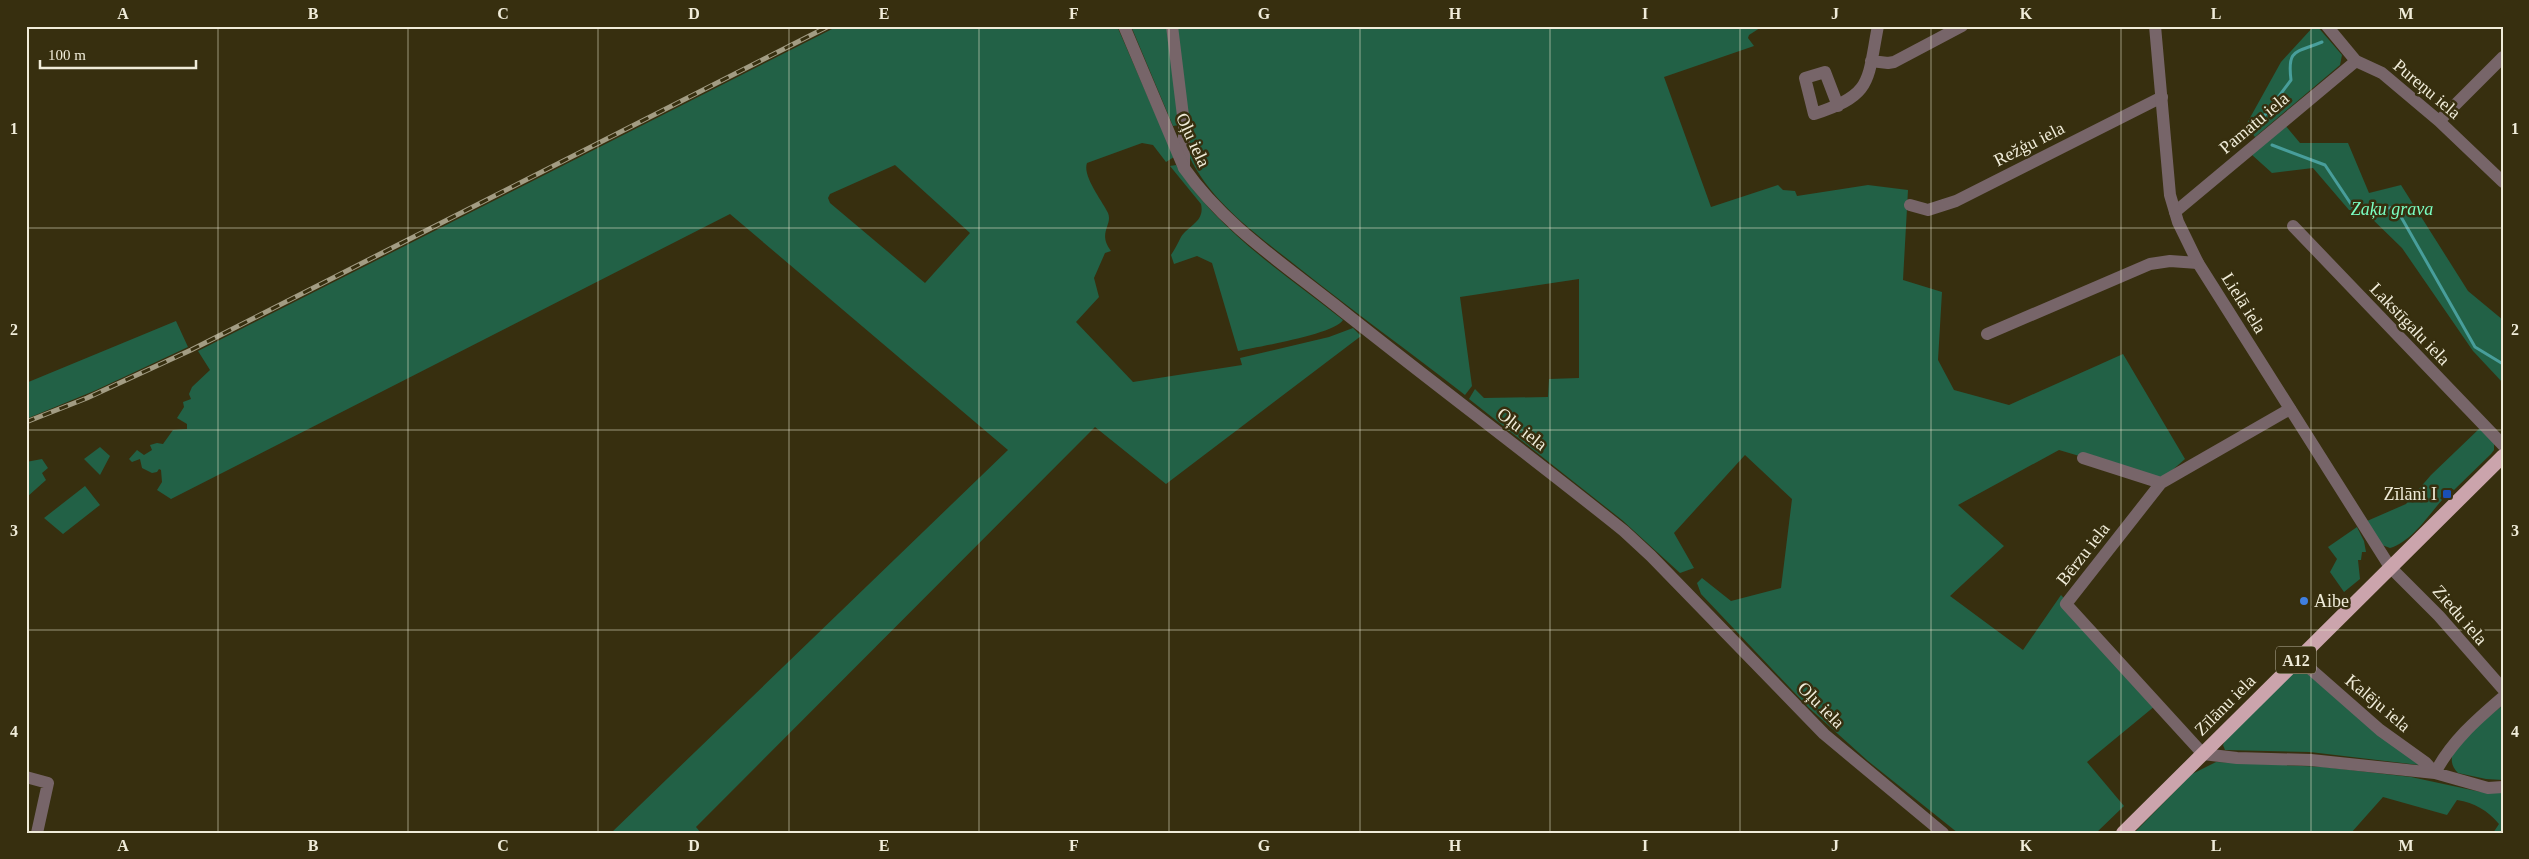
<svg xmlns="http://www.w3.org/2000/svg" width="2529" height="859" viewBox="0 0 2529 859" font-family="'Times New Roman',serif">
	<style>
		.green { fill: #226146; fill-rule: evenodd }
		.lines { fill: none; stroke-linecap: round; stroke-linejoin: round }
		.stream { stroke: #489e9b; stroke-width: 3 }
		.minor { stroke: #776569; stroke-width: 12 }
		.tertiary { stroke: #776569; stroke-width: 12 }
		.trunk { stroke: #cba4ac; stroke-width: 14 }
		.rail-casing { stroke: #a29c83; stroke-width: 5 }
		.rail { stroke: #372f0f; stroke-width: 3; stroke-dasharray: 9; stroke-linecap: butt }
		.grid { fill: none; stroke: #f0ecd9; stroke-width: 1; stroke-opacity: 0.55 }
		.transit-dot { fill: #1a4fb4; stroke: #372f0f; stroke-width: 2 }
		.shop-dot { fill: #3f7fe0; stroke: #372f0f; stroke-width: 2 }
		.labels { text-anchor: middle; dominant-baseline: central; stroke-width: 5; stroke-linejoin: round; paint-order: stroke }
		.shield { fill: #372f0f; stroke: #b8b39c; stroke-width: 1 }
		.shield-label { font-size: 16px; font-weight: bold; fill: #f0ecd9 }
		.street-label { font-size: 18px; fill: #f0ecd9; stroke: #372f0f }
		.park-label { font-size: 18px; font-style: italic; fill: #7afec2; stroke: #372f0f }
		.poi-label { font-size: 18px; fill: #f0ecd9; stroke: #372f0f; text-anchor: end }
		.neatline { fill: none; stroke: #f0ecd9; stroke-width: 2 }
		.grid-label { font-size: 16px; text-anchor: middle; font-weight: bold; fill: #f0ecd9 }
	</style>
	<rect width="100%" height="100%" fill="#372f0f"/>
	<!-- green -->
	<path class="green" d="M838,26H1117L1174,157L1166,162L1153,145L1142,143L1087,163C1082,176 1103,202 1108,213C1113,225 1097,233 1111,251L1105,253L1094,278L1099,297L1076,322L1133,382L1242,365L1240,358L1329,337L1353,328L1361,336L1166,484L1095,427L696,827L701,833H611L1008,450L730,214L171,499L157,490L162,482L161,470L159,469L157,472L152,473L142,468L140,459L132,462L129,459L137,450L144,455L152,450L150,445L157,443L163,444L173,430L187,429V424L177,418L184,407L183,402L191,399L189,394L192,387L210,370L198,351ZM895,165L970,233L925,283L830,203L828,198L830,194Z
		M1131,26H1168L1179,125L1173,126Z
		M1174,26H1763L1749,35L1748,38L1754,46L1664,77L1711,207L1778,185L1783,190L1795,191L1797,196L1868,185L1908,190L1903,280L1942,292L1938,360L1954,390L2009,405L2123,354L2185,459L2161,480L2059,450L1958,505L2004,546L1950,596L2023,650L2061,595L2161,701L2087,762L2124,806L2096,833H1958L1868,761L1809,708L1701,594L1697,583L1702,578L1731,601L1781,588L1792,499L1745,455L1674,533L1694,568L1680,573L1622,520L1469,399L1475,389L1484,398L1548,397L1549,379L1579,378V279L1460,297L1472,386L1465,395C1410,352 1354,312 1299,268C1259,236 1212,204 1189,156Z
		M2314,26H2317L2342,55L2340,65L2255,137L2246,125L2281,62Z
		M2285,125L2300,143H2348L2369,193L2401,185L2468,291L2503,320V383L2473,351L2402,248L2364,211L2349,210L2313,168L2272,173L2251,154Z
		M1176,165C1216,230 1284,273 1343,320C1335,334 1257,347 1238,351L1212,263L1197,256L1174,264L1171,255C1175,249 1178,243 1181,237C1189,225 1205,222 1201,204L1170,166Z
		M176,321L188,347L94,391L26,419V383Z
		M2480,428L2494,443V450L2491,454L2454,490L2451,488L2440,498L2442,500C2428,516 2411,542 2390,548L2382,545L2367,521L2406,504L2431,475Z
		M100,447L110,456L100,475L84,459Z
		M42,459L48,468L42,473L46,480L27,497L26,462Z
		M85,486L100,505L63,534L44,518Z
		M2357,527L2364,541L2366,552H2362L2361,560H2358L2360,579L2344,592L2330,572L2337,559L2328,547Z
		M2299,667H2302L2419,765L2310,752L2225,750L2223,745L2225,741Z
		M2503,705V780L2486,779L2458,773C2434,750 2486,720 2503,705Z
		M2216,762L2324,767L2411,777L2481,792L2503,793V833H2493L2499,824C2487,810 2475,803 2457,800L2447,815L2383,797L2351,833H2134L2192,774Z"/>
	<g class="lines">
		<!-- stream -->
		<path class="stream" d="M2256,127L2291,80C2287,48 2296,53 2322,42
			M2272,145L2325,165L2353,207L2396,208L2475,347L2503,364"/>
		<!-- minor -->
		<path class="minor" d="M1172,26L1184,124V168
			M2327,26L2356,61L2382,73L2439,121L2503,182
			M1871,61L1888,63L1894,62L1962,26
			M1838,106L1825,72L1805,78L1814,114C1873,95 1867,82 1878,26
			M2439,121L2503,57
			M1910,205L1928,210L1956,201L2162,97
			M2175,212L2356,61
			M2293,226L2503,445
			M1987,334L2150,264L2170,261L2198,263
			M2290,409L2161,483L2066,604L2203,754L2237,758L2311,760L2435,773L2488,788L2503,787
			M2083,458L2161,483
			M2390,567L2439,616L2503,689
			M2298,658L2380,730L2426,763L2435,773C2451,742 2476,720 2503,697
			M26,777L48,783L37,833"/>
		<!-- tertiary -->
		<path class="tertiary" d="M1124,26L1184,168C1223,224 1282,263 1335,305C1430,381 1528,454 1624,531L1651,556L1824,734L1943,833
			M2155,26L2170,195L2178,222L2198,263L2390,567"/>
		<!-- trunk -->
		<path class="trunk" d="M2123,833L2503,456"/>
		<defs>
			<path id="rail" d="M26,422L87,398L191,350L829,26"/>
		</defs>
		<!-- rail casing -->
		<use href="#rail" class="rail-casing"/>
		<!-- rail -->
		<use href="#rail" class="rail"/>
	</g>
	<!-- grid -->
	<path class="grid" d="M218,26V833M408,26V833M598,26V833M789,26V833M979,26V833M1169,26V833M1360,26V833M1550,26V833M1740,26V833M1931,26V833M2121,26V833M2311,26V833M26,228H2503M26,430H2503M26,630H2503"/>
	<!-- markers -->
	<rect class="transit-dot" x="2442" y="489" width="10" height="10" rx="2.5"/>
	<circle class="shop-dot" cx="2304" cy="601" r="5"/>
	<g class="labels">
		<!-- shield labels -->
		<rect class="shield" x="2276" y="646.5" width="40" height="27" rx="4"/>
		<g class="shield-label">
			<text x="2296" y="660">A12</text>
		</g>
		<!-- street labels -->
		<g class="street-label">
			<text transform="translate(2427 89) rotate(40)">Pureņu iela</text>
			<text transform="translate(2254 123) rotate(-40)">Pamatu iela</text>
			<text transform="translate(1193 140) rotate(65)">Oļu iela</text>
			<text transform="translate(2029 144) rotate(-27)">Režģu iela</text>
			<text transform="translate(2244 303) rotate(58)">Lielā iela</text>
			<text transform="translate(2410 324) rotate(46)">Lakstīgalu iela</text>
			<text transform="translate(1522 429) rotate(38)">Oļu iela</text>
			<text transform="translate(2083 554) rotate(-52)">Bērzu iela</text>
			<text transform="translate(2460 615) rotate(49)">Ziedu iela</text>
			<text transform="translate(2378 703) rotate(40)">Kalēju iela</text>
			<text transform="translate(1821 705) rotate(45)">Oļu iela</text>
			<text transform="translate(2225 705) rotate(-45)">Zīlānu iela</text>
		</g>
		<!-- park labels -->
		<g class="park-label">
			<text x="2392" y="209">Zaķu grava</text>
		</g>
		<!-- poi labels -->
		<g class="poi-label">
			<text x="2437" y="494">Zīlāni I</text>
			<text x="2314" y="601" text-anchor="start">Aibe</text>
		</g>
	</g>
	<!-- border -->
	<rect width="2529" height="859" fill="none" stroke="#372f0f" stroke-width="55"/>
	<!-- scale -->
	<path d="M40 60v8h156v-8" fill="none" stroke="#f0ecd9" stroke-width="2.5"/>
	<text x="48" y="60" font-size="15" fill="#f0ecd9" stroke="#372f0f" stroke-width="4" paint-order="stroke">100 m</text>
	<rect x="28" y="28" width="2474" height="804" class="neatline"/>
	<g class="grid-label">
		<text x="123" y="19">A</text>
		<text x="313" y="19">B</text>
		<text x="503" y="19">C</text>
		<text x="694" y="19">D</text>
		<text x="884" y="19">E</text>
		<text x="1074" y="19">F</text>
		<text x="1264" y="19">G</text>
		<text x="1455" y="19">H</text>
		<text x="1645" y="19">I</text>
		<text x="1835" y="19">J</text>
		<text x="2026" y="19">K</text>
		<text x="2216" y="19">L</text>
		<text x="2406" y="19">M</text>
		<text x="14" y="134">1</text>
		<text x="2515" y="134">1</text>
		<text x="14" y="335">2</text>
		<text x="2515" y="335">2</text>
		<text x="14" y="536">3</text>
		<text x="2515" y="536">3</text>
		<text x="14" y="737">4</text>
		<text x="2515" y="737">4</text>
		<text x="123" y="851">A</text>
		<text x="313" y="851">B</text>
		<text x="503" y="851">C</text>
		<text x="694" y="851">D</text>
		<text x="884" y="851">E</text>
		<text x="1074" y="851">F</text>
		<text x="1264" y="851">G</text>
		<text x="1455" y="851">H</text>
		<text x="1645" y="851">I</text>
		<text x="1835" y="851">J</text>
		<text x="2026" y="851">K</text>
		<text x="2216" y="851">L</text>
		<text x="2406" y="851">M</text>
	</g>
</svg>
